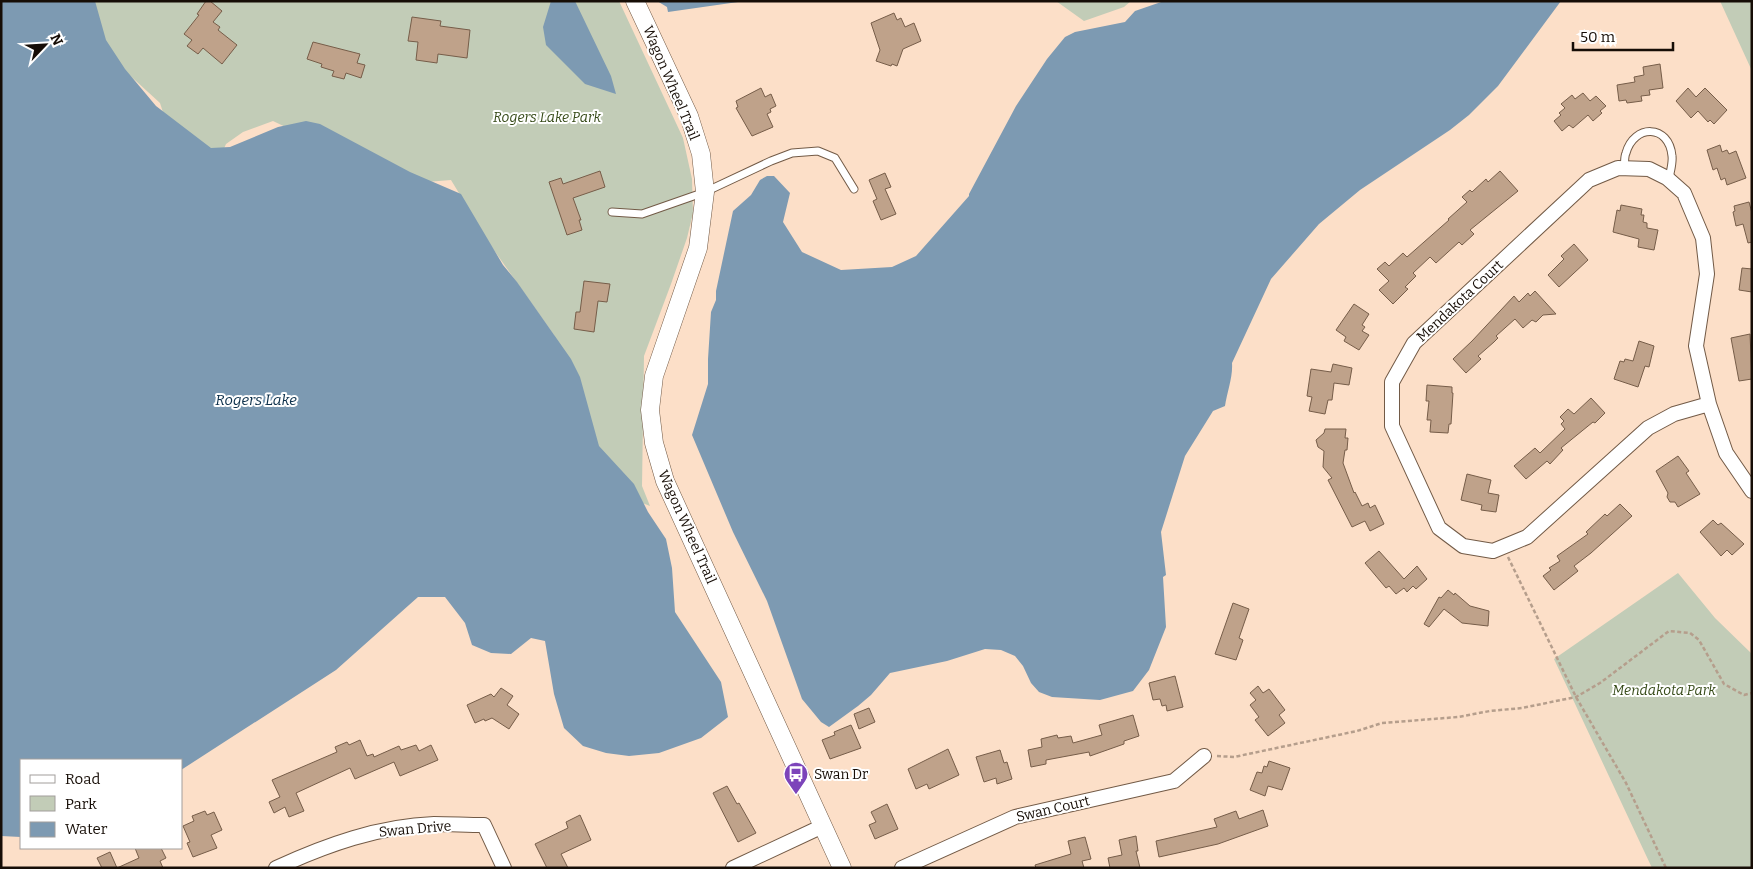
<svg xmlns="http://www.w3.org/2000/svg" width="1753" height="869" viewBox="0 0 1753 869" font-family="Bitter,serif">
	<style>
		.green { fill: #c2ccb7 }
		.water { fill: #7d9ab2 }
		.building { fill: #bfa28a; stroke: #765d49 }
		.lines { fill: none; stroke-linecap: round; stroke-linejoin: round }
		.service-casing { stroke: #725a46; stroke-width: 9 }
		.minor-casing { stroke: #725a46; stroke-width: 16 }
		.tertiary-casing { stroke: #725a46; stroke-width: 19 }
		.path { stroke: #b59e8c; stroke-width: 2.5; stroke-dasharray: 4 2.5; stroke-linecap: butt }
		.service { stroke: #fff; stroke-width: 7 }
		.minor { stroke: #fff; stroke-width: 14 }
		.tertiary { stroke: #fff; stroke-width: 18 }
		.labels { text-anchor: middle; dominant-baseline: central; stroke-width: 4; stroke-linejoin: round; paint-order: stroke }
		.street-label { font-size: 14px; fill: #160d06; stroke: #fff }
		.park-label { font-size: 14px; font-style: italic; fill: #374b19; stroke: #fff }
		.poi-label { font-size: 14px; fill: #160d06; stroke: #fff; text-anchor: start }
		.water-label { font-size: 15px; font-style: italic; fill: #0b2f4a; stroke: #fff }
	</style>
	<rect width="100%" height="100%" fill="#fcdfc8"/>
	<!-- green -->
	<path class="green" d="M86,1H619L683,138L692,179L693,213L687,238L671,284L644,356L642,486L650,506L589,482L554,335L491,246L451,180L377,186L296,132L273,121L243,132L226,144L215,169L169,131L160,103L101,49Z
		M1056,1H1131L1124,7L1084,21Z
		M1720,1H1752V71Z
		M1678,573L1715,618L1752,654V868H1652L1554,659Z"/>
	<!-- water -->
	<path class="water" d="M1,1H95L106,40L125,69L156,106L211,148L230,147L278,127L306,121L320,124L410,172L461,194L503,265L517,282L571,359L580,377L599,446L634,484L648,512L666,539L672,568L675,612L721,682L728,717L701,738L659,753L629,756L606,753L583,746L564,728L554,694L545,641L531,638L511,654L491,653L472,645L465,623L445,597H418L336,670L181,770V760H21V837L1,836Z
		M551,1H575L611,76L616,94L585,84L546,45L543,27Z
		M657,1H745L668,12L667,7Z
		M1164,1H1561L1498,86L1469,115L1450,130L1360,190L1319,224L1271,279L1232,363C1233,377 1227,392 1225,406L1213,411L1185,456L1161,532L1166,575L1163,577L1166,627L1149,670L1133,691L1100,700L1052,697L1039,692L1031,683L1023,666L1015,656L1001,650L985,649L947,661L890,673L871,695L858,706L829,727L821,722L802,699L767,601L733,532L692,435L708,384V359L711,312L716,300V291L733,211L751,195L760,180L767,176H774L790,193L783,222L802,252L841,270L892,267L916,256L969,196V194L1016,106L1047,59L1065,37L1075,32L1125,22L1135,11Z"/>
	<!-- building -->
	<path class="building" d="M206,1H210L222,11L213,22L220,27L218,30L237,45L222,64L203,48L198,54L187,46L192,40L184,34L199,15L197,14Z
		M894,13L897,20L901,18L905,27L914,23L921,41L903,49L897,66L892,64L891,66L876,61L880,50L871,23Z
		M412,17L441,21L440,26L470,30L467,58L438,54L437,63L416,60L418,42L408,41Z
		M313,42L360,54L357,63L365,65L361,78L346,73L344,79L332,76L334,71L321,67L322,64L307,59Z
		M1660,64L1663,88L1649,90L1650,95L1641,96L1642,101L1627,103L1626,100L1619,101L1617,85L1635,82L1634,77L1644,75L1643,67Z
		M761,88L765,97L771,94L776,106L770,109L771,112L767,114L773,127L752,136L736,108L738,107L736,101Z
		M1688,88L1696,97L1705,88L1727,110L1714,124L1710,120L1708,122L1698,111L1691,118L1676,101Z
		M1583,93L1590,101L1596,96L1606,106L1600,111L1602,113L1593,121L1588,115L1573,128L1569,125L1562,131L1554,121L1561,115L1559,113L1565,108L1561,104L1572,95L1575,99Z
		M1720,145L1722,152L1727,150L1729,154L1736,151L1746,178L1727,185L1725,178L1721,180L1717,168L1713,170L1707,150Z
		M600,171L605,187L573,198L581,220H579L582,230L567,235L549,182L561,178L563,184Z
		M1500,171L1518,191L1470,230L1474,234L1462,245L1459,242L1436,263L1430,257L1413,273L1416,276L1405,287L1408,289L1393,304L1379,290L1389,281L1377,269L1385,262L1389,266L1403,253L1407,257L1449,220L1448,219L1467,202L1462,197L1470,190L1472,192L1486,179L1488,182Z
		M885,173L891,187L885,189L896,214L881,220L873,201L877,199L869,180Z
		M1749,202L1752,213V242L1748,243L1743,224L1736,226L1733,212L1735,211L1734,206Z
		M1621,205L1642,209L1641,215H1644L1643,222L1647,223V228L1658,230L1654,250L1638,247L1639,239L1613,232L1617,210L1620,211Z
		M1574,244L1588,260L1559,287L1548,275L1564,259L1561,256Z
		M1742,268L1752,269V292L1739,290Z
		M584,281L610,284L607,302L598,301L594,332L574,329L576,312H580Z
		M1535,291L1556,314L1543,315L1536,322L1532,320L1523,328L1515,319L1496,336L1498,338L1494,342L1478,356L1481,359L1466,373L1453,359L1472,341L1514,296L1519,302L1528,293L1530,296Z
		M1354,304L1369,314L1362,325L1365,327L1362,331L1369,335L1359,350L1344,341L1346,337L1336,330Z
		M1750,334L1752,379L1739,381L1731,338Z
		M1639,341L1654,346L1649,367L1645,366L1638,387L1614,379L1620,361L1624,362L1625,359L1633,361Z
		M1333,364L1352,368L1349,385L1334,383L1332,400H1328L1325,414L1309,411L1312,397L1307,396L1311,369L1331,372Z
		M1427,385L1452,387V393H1453L1451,424H1449L1448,433L1430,432L1431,420H1427L1429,401H1426Z
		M1591,398L1605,413L1595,423L1593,422L1561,448L1563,450L1550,464L1547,461L1526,479L1514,466L1535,448L1540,453L1565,429L1561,424L1564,421L1560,417L1568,409L1574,414Z
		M1325,429H1346L1345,438H1348L1347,450H1345L1343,463L1354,493L1355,492L1362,506L1368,503L1370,508L1375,505L1384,524L1370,531L1365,521L1352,527L1328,480L1332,478L1323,467L1324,451L1318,447L1316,440L1324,433Z
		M1678,456L1689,471L1686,473L1700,494L1678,507L1675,502H1670L1667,497L1668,493L1656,471Z
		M1467,474L1491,480L1488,493L1499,495L1496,512L1481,510L1482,505L1461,500Z
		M1620,504L1632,516L1591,553L1574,566L1578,571L1554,590L1543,576L1551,570L1549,568L1560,561L1557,556L1588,534L1586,532L1605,514L1607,516Z
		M1713,520L1718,525L1721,523L1744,544L1732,555L1727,550L1721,556L1700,532Z
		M1379,551L1404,579L1417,566L1427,579L1416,589L1413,586L1407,592L1404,588L1396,594L1389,586L1386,588L1365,563Z
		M1448,590L1454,595L1455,593L1470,606L1489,611L1488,626L1462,623L1444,609L1429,627L1424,624L1439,597L1441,598Z
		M1233,603L1249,609L1239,638L1243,640L1236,660L1215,654Z
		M1175,676L1183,707L1167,711L1166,705L1162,706L1160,699L1153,700L1149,683Z
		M1258,686L1263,693L1269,689L1285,710L1279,715L1285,723L1268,736L1255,720L1259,717L1250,705L1256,700L1250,693Z
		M501,688L513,696L507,705L519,714L509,729L492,718L485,721L484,719L475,723L467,705L491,694L494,697Z
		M869,708L875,722L859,729L854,714Z
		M1133,715L1139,736L1124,741V744L1090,756L1089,752L1046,760V764L1031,767L1028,750L1042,747L1041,739L1057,735L1058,738L1071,736L1073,743L1102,735L1099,725Z
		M851,725L861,748L830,759L822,740L835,735L834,732Z
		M360,740L367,756L373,754L374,757L399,746L401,750L416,745L419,751L431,745L438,760L400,776L394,762L355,779L350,768L296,793L304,811L289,817L285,807L274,813L269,802L280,797L272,780L337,752L335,747L347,742L349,745Z
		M948,749L959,775L929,789L927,784L916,789L908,769Z
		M1000,750L1004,763L1007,762L1012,779L997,784L996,778L984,782L976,757Z
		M1269,761L1290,768L1282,790L1268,786L1265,796L1250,790L1257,772L1262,773L1264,766L1267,767Z
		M727,786L737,804L739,803L756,833L738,842L713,793Z
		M887,804L898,829L875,839L869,825L876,822L871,812Z
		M1263,810L1268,826L1218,844L1159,857L1156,841L1217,827L1214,819L1236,811L1239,819Z
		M205,811L207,815L214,812L222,830L211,835L217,848L193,857L187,843L190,842L183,826L194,821L192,816Z
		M580,815L591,840L561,854L568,868H547L535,844L568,828L566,822Z
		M1136,836L1138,851H1136L1140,868H1110L1108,858L1122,855L1119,840Z
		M1085,837L1091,859L1082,861L1084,868H1036L1035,865L1071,854L1068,841Z
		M135,848H161L166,858L160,861L163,868H117L139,858Z
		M110,852L117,868H102L97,858Z"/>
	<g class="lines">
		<defs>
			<path id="service" d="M1624,168C1625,163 1624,157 1626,153C1634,124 1669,124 1672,156C1673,163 1670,172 1669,179
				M612,212L642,214L705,192L771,161L792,153L818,151L835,158L854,189"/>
			<path id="minor" d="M1618,168L1649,169L1667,178L1684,193L1703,238L1707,274L1696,346L1709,404L1674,414L1648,428L1527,537L1493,551L1463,546L1439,528L1392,426V382L1414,343L1589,180Z
				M1709,404L1726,453L1752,491
				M276,868C326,845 379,826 434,824C451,824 467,825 484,825L504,868
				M733,868L823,826
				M902,868L1015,817L1174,781L1204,756"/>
			<path id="tertiary" d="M635,1L689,116L701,154L705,192L698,248L654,376L650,410L654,443L665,481L842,868"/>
		</defs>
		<!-- service casing -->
		<use href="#service" class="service-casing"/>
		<!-- minor casing -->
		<use href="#minor" class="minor-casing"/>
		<!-- tertiary casing -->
		<use href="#tertiary" class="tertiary-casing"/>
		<!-- path -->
		<path class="path" d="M1508,557L1576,697L1626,783L1666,868
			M1217,756L1234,757L1357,731L1382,723L1458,717L1490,711L1522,708L1576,697L1600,683L1669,631L1690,633L1699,640L1724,684L1744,695L1752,693"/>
		<!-- service -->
		<use href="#service" class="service"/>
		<!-- minor -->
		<use href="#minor" class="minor"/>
		<!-- tertiary -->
		<use href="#tertiary" class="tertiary"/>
	</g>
	<!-- icons -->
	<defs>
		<symbol id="bus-pin" viewBox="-11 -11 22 30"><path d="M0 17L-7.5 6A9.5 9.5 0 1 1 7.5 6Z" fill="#7c44ba" stroke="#fff"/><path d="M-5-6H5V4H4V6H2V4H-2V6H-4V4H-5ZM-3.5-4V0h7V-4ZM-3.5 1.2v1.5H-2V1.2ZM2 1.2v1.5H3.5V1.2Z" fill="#fff"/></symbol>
	</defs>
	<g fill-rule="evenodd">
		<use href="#bus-pin" x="782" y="760" width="28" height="38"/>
	</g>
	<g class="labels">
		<!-- street labels -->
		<g class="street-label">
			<text transform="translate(671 83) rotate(67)">Wagon Wheel Trail</text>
			<text transform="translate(1460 301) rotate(-43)">Mendakota Court</text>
			<text transform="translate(687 527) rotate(66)">Wagon Wheel Trail</text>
			<text transform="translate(1053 809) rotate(-13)">Swan Court</text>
			<text transform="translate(415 829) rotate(-5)">Swan Drive</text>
		</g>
		<!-- park labels -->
		<g class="park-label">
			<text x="547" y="117">Rogers Lake Park</text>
			<text x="1664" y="690">Mendakota Park</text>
		</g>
		<!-- poi labels -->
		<g class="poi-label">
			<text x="814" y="774">Swan Dr</text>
		</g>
		<!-- water labels -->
		<g class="water-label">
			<text x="256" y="400">Rogers Lake</text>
		</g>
	</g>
	<!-- border -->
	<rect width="1753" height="869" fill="none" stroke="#160d06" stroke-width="5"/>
	<!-- legend -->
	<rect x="20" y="759" width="162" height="90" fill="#ffffff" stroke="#a29e9b"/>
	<rect x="30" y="775" width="25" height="8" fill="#ffffff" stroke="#a29e9b"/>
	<text x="65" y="784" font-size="15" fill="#160d06">Road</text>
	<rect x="30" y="796" width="25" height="15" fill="#c2ccb7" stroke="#a29e9b"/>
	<text x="65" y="809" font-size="15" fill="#160d06">Park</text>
	<rect x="30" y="822" width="25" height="15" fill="#7d9ab2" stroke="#a29e9b"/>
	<text x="65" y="834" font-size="15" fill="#160d06">Water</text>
	<!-- north arrow -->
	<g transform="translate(45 45) rotate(65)" stroke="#ffffff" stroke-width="4" paint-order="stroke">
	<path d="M0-4L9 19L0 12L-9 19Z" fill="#160d06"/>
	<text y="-8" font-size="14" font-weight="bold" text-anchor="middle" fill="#160d06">N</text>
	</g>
	<!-- scale -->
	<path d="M1573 42v8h100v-8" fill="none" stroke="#160d06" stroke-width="2.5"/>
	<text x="1580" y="42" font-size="15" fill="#160d06" stroke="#ffffff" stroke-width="4" paint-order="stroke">50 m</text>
</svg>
